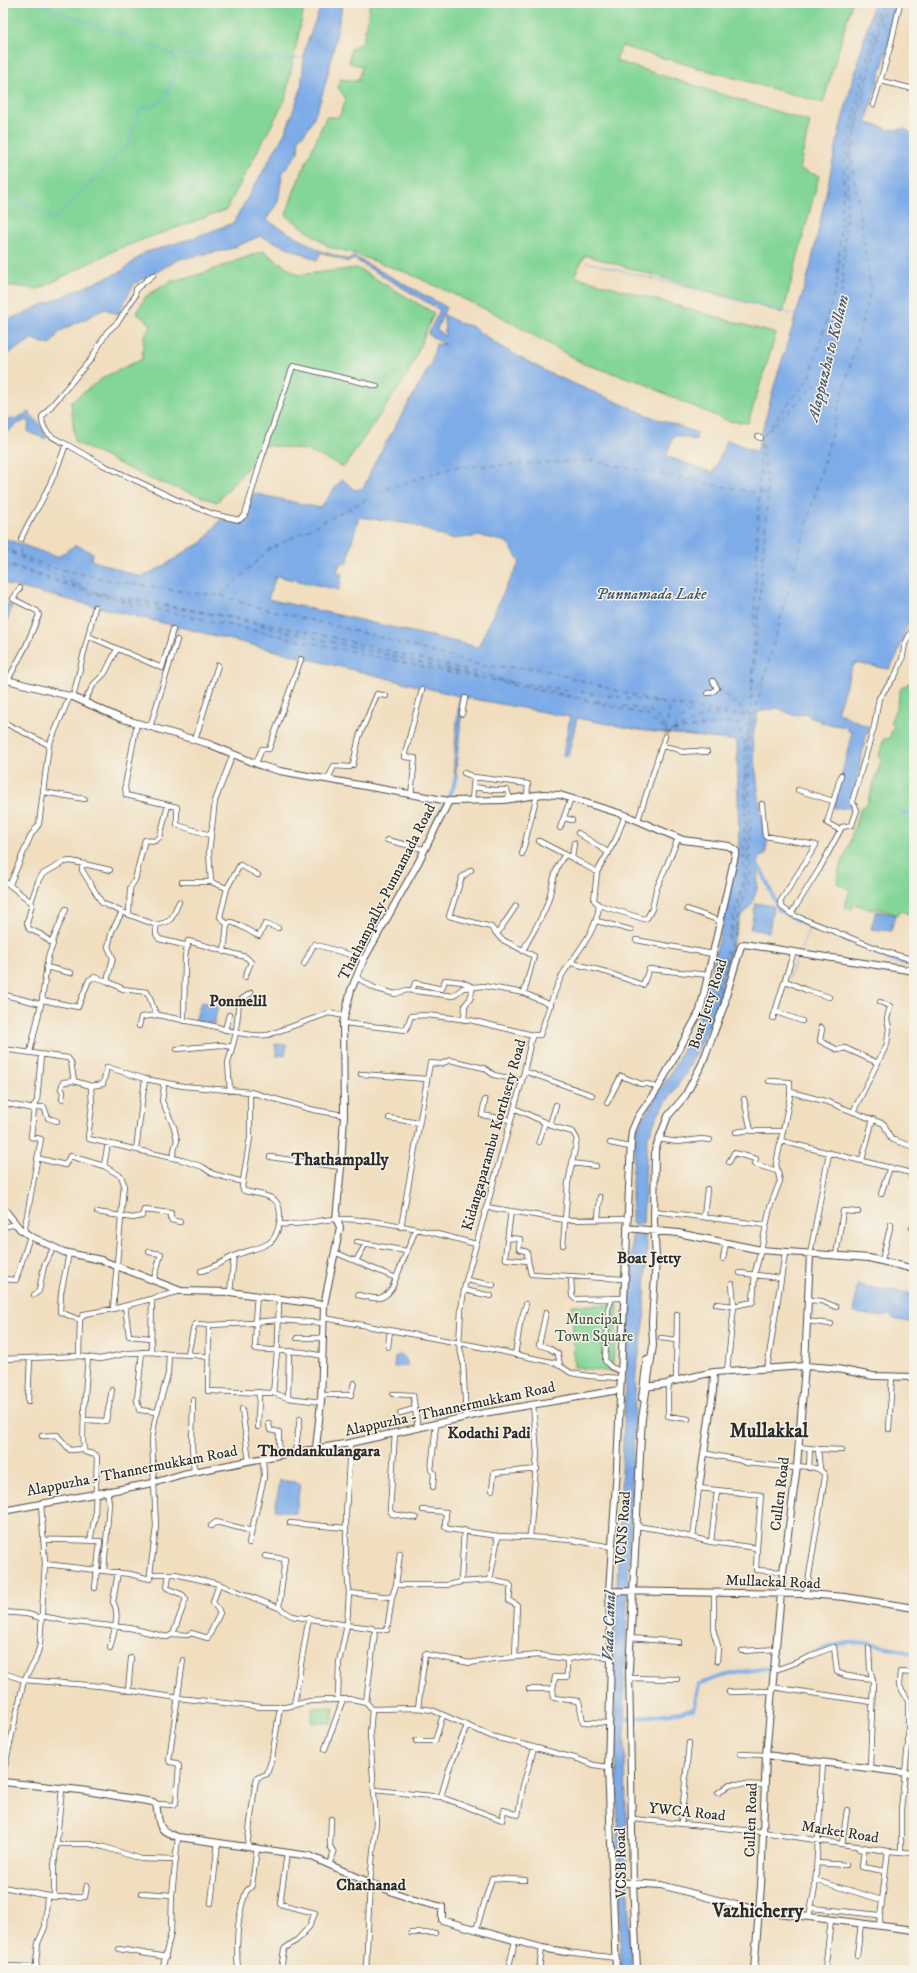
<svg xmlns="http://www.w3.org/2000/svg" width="917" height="1973" viewBox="0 0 917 1973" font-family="'IM FELL DW Pica',serif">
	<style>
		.green { fill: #84d698; stroke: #588062 }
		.water { fill: #7eace8; stroke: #546c8a; fill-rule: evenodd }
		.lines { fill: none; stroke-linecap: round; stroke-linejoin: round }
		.stream { stroke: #7eace8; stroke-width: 1 }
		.canal { stroke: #7eace8; stroke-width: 4 }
		.ferry { stroke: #48586d; stroke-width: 1; stroke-dasharray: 5 4; stroke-linecap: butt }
		.minor-casing { stroke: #494641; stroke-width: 6 }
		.major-casing { stroke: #494641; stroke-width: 8 }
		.minor { stroke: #fff; stroke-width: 4.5 }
		.major { stroke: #fff; stroke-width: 6 }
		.labels { text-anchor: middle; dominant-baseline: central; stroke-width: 3; stroke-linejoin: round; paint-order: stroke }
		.street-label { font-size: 15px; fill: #2b2b2b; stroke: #f7f3e8 }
		.park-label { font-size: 15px; fill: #415646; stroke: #f7f3e8 }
		.water-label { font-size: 16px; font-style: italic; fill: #48586d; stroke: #f7f3e8 }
		.neighbourhood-label { font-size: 16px; font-weight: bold; fill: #2b2b2b; stroke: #f7f3e8 }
		.quarter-label { font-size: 17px; font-weight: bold; fill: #2b2b2b; stroke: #f7f3e8 }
		.district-label { font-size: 19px; font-weight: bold; fill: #2b2b2b; stroke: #f7f3e8 }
	</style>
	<rect width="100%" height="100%" fill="#f7f3e8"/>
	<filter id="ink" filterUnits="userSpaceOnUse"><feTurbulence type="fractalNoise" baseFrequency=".025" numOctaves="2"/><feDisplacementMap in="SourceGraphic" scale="8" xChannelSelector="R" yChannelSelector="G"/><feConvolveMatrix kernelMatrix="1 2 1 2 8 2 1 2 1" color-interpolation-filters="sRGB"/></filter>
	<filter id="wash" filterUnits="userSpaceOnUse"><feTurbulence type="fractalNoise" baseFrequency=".012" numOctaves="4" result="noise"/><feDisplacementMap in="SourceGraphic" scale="16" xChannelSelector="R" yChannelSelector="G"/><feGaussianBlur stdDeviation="0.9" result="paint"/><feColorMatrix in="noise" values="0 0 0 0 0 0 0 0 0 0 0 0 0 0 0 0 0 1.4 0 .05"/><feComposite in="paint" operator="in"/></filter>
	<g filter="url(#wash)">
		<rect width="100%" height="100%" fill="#f0debf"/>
		<!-- green -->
		<path class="green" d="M3,3H305L285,100L226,210L117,249L39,289L3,285Z
			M370,3H852L823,103L621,46L616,61L810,122L799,169L819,176L783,313L585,255L574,276L776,334L748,423L728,421L678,400L641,382L584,364L500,316L410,274L352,253L329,247L286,215L295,188L326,117H339L346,99L338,87L340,79L358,81L362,66L349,63L351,49L363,41Z
			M263,251L298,275L357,268L434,313L408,374L344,467L306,450L265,445L258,456L217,502L150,479L75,442L71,402L104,377L142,359L144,337L151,324L136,313L146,296L172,281L198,275Z
			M909,683H914V917L900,910L898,915L876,908L873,910L854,904L851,910L844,908L850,890L837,883L838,873L848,848L860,809L867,804L882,758L879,755L884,739H889L894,725L890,723L897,706L901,688Z
			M572,1305H618L612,1372L574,1367Z
			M334,1707L332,1723H312V1708Z"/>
		<!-- water -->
		<path class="water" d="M322,3H343C336,32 323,123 299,138L298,152L282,174L278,202L266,220L321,251L349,260L353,256L446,307L437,329L445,337L444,315L462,324L471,326L501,347L551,374L652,417L697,433L696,440L674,435L666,456L713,473L727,440L757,452L773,390L810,269L840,128L874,3H898L888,46L866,123L886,128L887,130L905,129L914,135V604L897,656L889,669L855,663L850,673L837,712L869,727L865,740L851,808H834L852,732L847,730V727L820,723V720L811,718L807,714L793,715L778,708L758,712L752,740L763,829L768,838L765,855L759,857L757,888L752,904L740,918L731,948L719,1000L708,1028L686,1073L658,1114L647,1139L643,1224H636L635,1233L643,1234L647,1246L644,1323L636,1372L624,1687L627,1877L632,1970H621L614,1654L632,1233H635V1224H632V1182L636,1130L673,1069L702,1011L728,901L739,851L737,741L639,730L577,718L568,756L563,755L570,717L463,697L455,781L454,761L459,696L9,585L3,581V538L57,557L76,545L93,553L91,560L141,577L162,567L191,548L202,543L221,519L243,523L253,493L320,508L342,479L355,490L360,489L364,487L375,462L431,364L436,344L445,345L428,334L440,310L354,259L348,262L321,252L317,260L260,236L230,249L180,259L134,284L118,314L105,309L60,331L50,345L32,339L3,357V322L122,271L144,253L193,238L233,223L286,131L301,89L305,48ZM359,517L411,524L450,539L481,536L507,542L520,562L507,585L478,647L268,599L276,576L339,590L342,574L337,572L340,563H348L350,548Z
			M29,412L44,430L46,439L28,432L29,419L17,424L3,435V421L17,418Z
			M3,602L12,606L3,633Z
			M756,903L773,906L769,932L750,929Z
			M876,911L895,915L891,931L871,929Z
			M201,1002L218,1006L214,1024L195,1021Z
			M275,1044L287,1045L285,1055L277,1056Z
			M857,1285L914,1294V1323L894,1319L889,1314L884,1317L854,1313Z
			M401,1354L406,1359L408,1366L394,1367L395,1357Z
			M280,1480L300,1483L296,1513L275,1510Z"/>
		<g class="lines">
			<!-- stream -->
			<path class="stream" d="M37,3L173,54L291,60L292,59L300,58
				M3,192L56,219L128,144L140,109L158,104L172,84L177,70L174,57L169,52
				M586,262L797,315
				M175,639L179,626
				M154,706L162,677L172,650
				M801,949L810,926
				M789,978L798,955"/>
			<!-- canal -->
			<path class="canal" d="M903,813L914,815
				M433,826L453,788L456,776
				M755,863L762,871L779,910L805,924L861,945L889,960L914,965
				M816,1652C854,1635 876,1644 914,1654
				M621,1720L693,1710L699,1684C727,1673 746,1671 776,1667"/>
			<!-- ferry -->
			<path class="ferry" d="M765,433L810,377L837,284L845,159L879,3
				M762,437L826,375L840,324L849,157L882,3
				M3,548L53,568L109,580L191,593L220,595L246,604L371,635L482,666L537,668L665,704
				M3,549L91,591L315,633L647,715L666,731L665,735
				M20,553L21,542
				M3,561L10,565L86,589
				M3,564L93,594L110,597
				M95,592L132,604L461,675L514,683
				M221,595L270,549L391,487L455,467L592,461L768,495
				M119,599L218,615L481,677
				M494,680L529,689L575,698
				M527,684L750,716
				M718,689L749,715
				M751,700L761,441
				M596,701L651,711L666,728
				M666,731L670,705
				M672,731L709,714L743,716
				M668,733L707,694
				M666,736L671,731L724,723L739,724L745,749L744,878L728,940L731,948L724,953L713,996L719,1000
				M745,745L750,717L768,495L762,440
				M729,941L748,870L746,769
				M731,946L751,872L748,737L871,290L851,157L885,3
				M715,996L727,952
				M719,1000V990L729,950"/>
		</g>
	</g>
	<g filter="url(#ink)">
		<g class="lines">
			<defs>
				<path id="minor" d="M881,81L914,89
					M873,105L890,48L900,3
					M758,437L761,438
					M66,444C53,438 42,433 42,417L91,359L107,332L118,322L135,296L136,289L153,275
					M21,540C26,524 37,511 44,496C53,479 60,462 66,444L103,465L175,499L213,514L239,520L245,515L261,460L293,366L377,386
					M88,636L95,607
					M8,680L26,646L39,615L37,611L13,599L20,588
					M713,681L717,688
					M708,693L713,692L717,688
					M73,697L88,636L162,668L173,629
					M84,702L94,684L105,673L117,649
					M462,714L465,698
					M3,722L49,745
					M137,723L125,786L126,795L177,807V825L210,835
					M150,727L177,640
					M195,740L218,665
					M662,746L677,749L682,752L695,751L707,752
					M256,763L262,749H269L301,659
					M464,773L474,777
					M328,779L334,766L350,767L353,765L359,737L377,694L386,696
					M473,787L494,790H507L510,799
					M798,790L833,801
					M43,792L85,799
					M411,795L415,758L404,757L422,690
					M472,800L474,777L528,784L527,796
					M762,804L765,836L816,845L780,902L782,907L791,914L886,952L914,960
					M564,818L572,820
					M638,820L665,736
					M560,828L571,798
					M840,830L827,823L841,775
					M578,833L609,853
					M387,840L423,849
					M539,841L572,858
					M574,843L572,858L597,872
					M522,854L537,795
					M82,864V870L102,903L122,912
					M471,870L462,877L449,916L491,927L501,939L534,956L524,993
					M3,880L31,902L32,904L27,923L29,929L40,934L53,944L48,957L42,1000
					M182,882H211L227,888L220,917L227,924L224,952
					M211,882L209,852L215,801L233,754
					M10,884L31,835L39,824L49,745L70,696
					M227,888L240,865L258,875
					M31,902L39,879L43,874L64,862L71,861L110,870
					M599,905L644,919L647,918L652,909L656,890L678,839
					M687,909L720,921
					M129,914L130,888L135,880L144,843L145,840L155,841L160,837L168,805
					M791,914L820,868L842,827L852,825L857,810L853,803V798L874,727L879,698L895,676L902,660L905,644L914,626
					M597,921L631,930
					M227,924L231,922C242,925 249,932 259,936L265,924L278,928
					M156,925C175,921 171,918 179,902
					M497,934L516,906
					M636,940L713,954
					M52,942L66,909
					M523,951C530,936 540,922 546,907C553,890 552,870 565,855
					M572,963L606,972L643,985L649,969L709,975
					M304,964L314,944L364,959
					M46,967L71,973
					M356,977L374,988L395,994L407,990L453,996L463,988L484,986L524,993L551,1005
					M107,981L113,958L108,947L112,931L122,912L156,925V934L159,939L188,946
					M786,981L806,990L829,997
					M412,991L415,983L442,989L445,980L462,982L473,987L470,999L465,1005L464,1020
					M3,1001L5,995L41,1004
					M239,1001L251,993
					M229,1002L239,1001L236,1033L228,1063L230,1091
					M776,1012L802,1021
					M773,1018L794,951
					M184,1021L185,957L188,941L246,957L251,962L245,977
					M343,1023L406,1030L411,1016L426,1015L470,1020L533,1035
					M139,1026L141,1017L157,1015
					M821,1027L822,1029L820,1041L838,1050L845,1048L878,1063
					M225,1030L229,1015
					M3,1049L68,1058L71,1062L74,1081L91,1086L103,1084L107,1067L145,1079L183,1086L250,1092L314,1110L344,1115
					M177,1049L221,1045L232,1047
					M30,1052L42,1000L78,1007L89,980L94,977L107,981L123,989L147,992C152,999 151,1008 158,1015C176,1019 195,1022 213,1026C232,1031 248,1037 268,1035L329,1013L345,1016
					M524,1071L592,1095
					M361,1074L426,1079
					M769,1081L790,1082V1093
					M162,1082L164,1087L162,1101L174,1127L177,1140L172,1158
					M91,1086L92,1106L88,1137L89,1139L182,1160L203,1167L213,1174L243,1182
					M62,1099L63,1092L61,1089L63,1082L74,1081
					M744,1099L751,1131H783
					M485,1100L482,1115L510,1120
					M3,1103L34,1109L31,1137L41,1139L24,1232
					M607,1103L621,1076L641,1084H648L658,1088
					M32,1108L37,1101L41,1055
					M32,1108L44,1107L48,1118L57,1121
					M514,1108L555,1127L573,1132L577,1139L568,1183L563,1245
					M853,1112L887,1044L889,1028L887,1019L890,1006L880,1002
					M389,1118L419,1123
					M550,1124L556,1105
					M736,1132L750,1130
					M658,1139L678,1142L701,1139L710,1140
					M781,1141L911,1173
					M539,1142L545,1122
					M108,1143L104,1166L121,1176L124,1184L113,1309
					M610,1143L630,1147
					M136,1150L145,1079
					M270,1157L341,1167
					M37,1158L65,1165L70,1156L104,1166
					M862,1160L873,1119
					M729,1162L734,1153L756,1159L754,1164L777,1171
					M572,1163L596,1166
					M914,1166L911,1178L914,1182
					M881,1194L890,1167
					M486,1207L565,1220L627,1219
					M511,1211L505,1257L506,1259L528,1261L531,1274L624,1279
					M654,1211L766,1225
					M97,1212L133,1218L142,1216L144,1210L171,1213V1220L180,1222
					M704,1216L707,1189
					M598,1218L600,1197
					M279,1224C299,1226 318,1220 337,1219C381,1218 434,1233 476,1244
					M3,1227L16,1224
					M401,1227L430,1063L441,1064L450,1060L484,1068L494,1075L522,1081
					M912,1228L914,1229
					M508,1238L520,1239L519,1249L527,1252L528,1261
					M357,1242L406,1251
					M149,1252L161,1254L154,1279
					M334,1252L396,1278
					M69,1253L61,1293L60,1312L80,1320
					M810,1254L829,1153
					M836,1256L843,1211L858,1212
					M723,1259L726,1242
					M882,1260L891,1224
					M356,1261L365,1245
					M201,1271C214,1268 223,1261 234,1256C245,1251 259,1249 269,1243C280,1236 285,1206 273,1199C265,1194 253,1193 244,1191L242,1187L250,1138V1092
					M740,1273L780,1278
					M571,1277L572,1296L575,1299L623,1298
					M3,1279L16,1280L30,1236
					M466,1280L493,1285
					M464,1290L491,1296
					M230,1292L234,1256
					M34,1295L39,1291L44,1266L54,1247
					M257,1295L255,1321L253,1323L209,1325L208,1391L273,1393L288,1398L321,1402
					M358,1295C373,1298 382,1303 392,1288L416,1229
					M612,1298L608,1309L605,1361L611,1367L620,1371
					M808,1300L822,1301L836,1307
					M716,1304L734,1306L753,1302L755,1272L761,1250L770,1207L780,1181L776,1164L791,1092L828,1102L884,1124L891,1139L914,1147
					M125,1306L129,1336L151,1338
					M546,1312L539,1345L549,1348L558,1354L560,1366
					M324,1318L476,1346L556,1363L571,1373L589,1376L620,1378
					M807,1321L831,1324
					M297,1338H324
					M661,1338L676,1340
					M388,1347L390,1330
					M142,1352L137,1400L139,1410L157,1412
					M151,1352L152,1299
					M169,1354L196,1355L207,1357
					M188,1354L194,1326L196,1324L209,1325
					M515,1355L520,1324L526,1304
					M79,1356L80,1320L84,1314L113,1309L181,1291
					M323,1356L303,1352L255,1349L256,1324L254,1322L278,1320L324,1323
					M88,1357C87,1370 80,1446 85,1452L96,1455L97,1457L95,1516L90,1541
					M3,1359L79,1356L100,1359L129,1353L151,1352L169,1354L168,1374L155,1420L152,1439L156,1527L150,1574
					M767,1369L785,1253
					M727,1371L734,1306L732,1284
					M676,1380L677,1314
					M670,1382L668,1390V1416L688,1419
					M273,1393L278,1342L279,1298
					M393,1394L413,1395L418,1429
					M322,1395H351L354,1383
					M288,1398L289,1351
					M193,1400L192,1445L194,1472
					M28,1402L30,1358
					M242,1409L249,1461
					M400,1413L414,1409
					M466,1417L463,1362L459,1344L461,1310L465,1284L522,1081L531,1040L533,1035H540C546,1018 555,986 564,972C578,951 597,931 599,905L594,900L597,872L616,839L625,815
					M85,1420L106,1421L112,1390
					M269,1423L270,1430L279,1432V1455
					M258,1427L259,1392
					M889,1429L892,1376
					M395,1433L390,1510L392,1514L416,1518
					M42,1436L57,1435L70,1450L83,1449
					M350,1443L346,1514V1555L349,1593L347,1625L372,1628L375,1632L366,1702L372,1709L370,1734L376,1822L370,1883L366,1970
					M798,1447L818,1449L820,1469
					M818,1449L842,1450
					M295,1452L300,1419
					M703,1453L739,1460L746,1463L797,1468
					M797,1466C807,1467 823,1466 825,1477L806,1594
					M809,1468L810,1448
					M433,1487L434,1473L431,1470L436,1425
					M492,1490L494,1473L537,1469
					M423,1510L446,1512L445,1526L448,1529L498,1536
					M290,1523L346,1528
					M211,1526L216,1522L252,1531
					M636,1526L662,1530L711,1542L757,1548L756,1570L783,1572
					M530,1537L571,1540L612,1547
					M693,1538L699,1488L761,1495L757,1548
					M43,1540C62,1539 81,1541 100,1541L95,1588
					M711,1542L717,1491
					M249,1543L264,1477L263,1459
					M265,1556L285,1559L279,1608
					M45,1564L130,1574L150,1579V1574H175L219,1584L279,1608L292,1616L347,1625L339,1662L338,1699
					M104,1571L109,1503L107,1491
					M169,1574L167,1588L183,1595L186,1599L173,1634
					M490,1580L498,1536L530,1537L537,1454L533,1404
					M461,1582L464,1530
					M396,1585H446L461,1582L490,1580L509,1584L511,1586L509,1601L517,1605L515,1657
					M349,1593L392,1597L396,1585L400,1553
					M714,1593V1633L718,1646L717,1661
					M3,1612L27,1614L41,1618
					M41,1616L73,1622L130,1628L167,1637L173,1634L188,1635L191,1633L208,1638L220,1613L213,1602L219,1584
					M374,1630H387L392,1597
					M630,1638L679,1642
					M110,1648C113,1635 121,1614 113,1602L118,1572
					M869,1648L870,1668L873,1682L870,1769
					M742,1651L777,1649
					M774,1670C795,1665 813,1654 834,1647L837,1672L847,1676L873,1679
					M3,1673L24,1680L100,1686L178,1698L261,1707H286L310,1701L352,1699L366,1702
					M629,1678L677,1679
					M772,1687L872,1702
					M529,1689H553L555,1677H567V1659
					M553,1689L554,1698L579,1701L583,1722L610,1723
					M128,1691L131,1658
					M729,1692L772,1691
					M294,1705L309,1617
					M418,1708L425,1654L470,1663L492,1659L539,1655L567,1659L594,1655L611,1659
					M372,1709L418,1708L432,1710L491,1736L578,1759L594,1765L608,1767
					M416,1741H435L443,1715
					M325,1749L343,1699
					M740,1754L766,1755
					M3,1775L24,1680L35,1661L40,1645L45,1564L41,1503
					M375,1790L441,1797L502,1820L504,1810L518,1815L523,1786L534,1748
					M718,1793L730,1784L765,1785
					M441,1797L448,1772L467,1726
					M156,1804L174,1805L176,1803L179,1766L177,1763L170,1762L169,1760L183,1660
					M633,1819L763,1832L888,1851L914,1853
					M681,1824L689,1743
					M57,1844H90L104,1847L141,1859L175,1860
					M842,1844L847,1810
					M247,1847L255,1785L257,1778L267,1774L272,1758L280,1707
					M859,1849L864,1850L862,1867L885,1871
					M901,1852V1809L908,1745V1700L899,1685L900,1672L914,1673
					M817,1863L846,1865
					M329,1864L334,1853L330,1846L331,1819
					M815,1880L882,1900
					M3,1887L54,1897H85L87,1885
					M141,1893L172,1895
					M54,1897V1867L62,1789
					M211,1903L218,1842
					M812,1908L879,1915
					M809,1917L815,1888L823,1763
					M879,1926L888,1851
					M476,1930L492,1878L525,1880
					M411,1933H435
					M119,1949L166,1957
					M566,1952L617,1958
					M857,1955L861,1924
					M3,1966L37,1967
					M38,1970L36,1963L38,1943L45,1927L47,1896
					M162,1970L171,1933L172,1895L178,1837
					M238,1970C236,1945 237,1915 246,1892C248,1888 251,1889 252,1885L257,1848
					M281,1970L284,1949L297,1940L309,1927L315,1913L280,1904L287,1853
					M508,1970L515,1941
					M539,1970L542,1948
					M825,1970L831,1920"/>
				<path id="major" d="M3,679L73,697L120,718L209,744L262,766L280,771L449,801L504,800L543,794L560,795L625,815L683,840L729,846L736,851L700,1011L658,1088L638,1117L632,1131L631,1140L617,1468L609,1591L611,1659L608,1767L616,1970
					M3,1208L20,1229L30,1236L64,1252L101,1260L181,1291L230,1292L324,1305
					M627,1228L678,1233L761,1250L869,1258L914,1269
					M645,1387L667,1384L670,1382L714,1372L805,1366L832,1368L873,1376L914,1377
					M642,1398L647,1359
					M642,1419L653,1346L652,1322L656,1259L654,1220L655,1150L668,1116L685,1096L702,1064L725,1003L726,996L741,946L744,944L914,971
					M316,1448L321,1402L324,1305L340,1227L336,1219L341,1167L344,1115L343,1023L351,990L364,959L418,863L449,801
					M699,1488L713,1392L714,1372
					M3,1511L153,1483L183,1474L279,1455L350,1443L484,1413L619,1390
					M609,1591L806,1594L845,1597L914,1608
					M766,1755L914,1774
					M3,1782L80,1790L153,1802L156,1804C160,1825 156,1830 178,1837L310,1856L370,1883L414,1900L442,1907V1920L542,1948L566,1952
					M614,1882L661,1885L736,1905L777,1913L914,1930
					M637,1970L633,1882L629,1669L642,1417
					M754,1970L761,1886L766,1755L783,1572L797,1466L805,1366L810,1254"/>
			</defs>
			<!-- minor casing -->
			<use href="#minor" class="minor-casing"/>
			<!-- major casing -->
			<use href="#major" class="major-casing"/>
			<!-- minor -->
			<use href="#minor" class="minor"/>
			<!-- major -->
			<use href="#major" class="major"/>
		</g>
	</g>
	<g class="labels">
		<!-- street labels -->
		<g class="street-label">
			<text transform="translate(387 892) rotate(-63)">Thathampally-Punnamada Road</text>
			<text transform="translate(708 1004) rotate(-72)">Boat Jetty Road</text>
			<text transform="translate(494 1135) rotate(-74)">Kidangaparambu Korthsery Road</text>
			<text transform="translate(450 1409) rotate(-12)">Alappuzha - Thannermukkam Road</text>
			<text transform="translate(132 1471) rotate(-11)">Alappuzha - Thannermukkam Road</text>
			<text transform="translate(780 1494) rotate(-83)">Cullen Road</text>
			<text transform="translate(623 1528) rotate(-86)">VCNS Road</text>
			<text transform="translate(773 1582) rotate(2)">Mullackal Road</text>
			<text transform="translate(687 1812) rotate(6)">YWCA Road</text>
			<text transform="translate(751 1820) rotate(-88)">Cullen Road</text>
			<text transform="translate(840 1832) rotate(9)">Market Road</text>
			<text transform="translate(621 1863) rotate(-91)">VCSB Road</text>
		</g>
		<!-- park labels -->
		<g class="park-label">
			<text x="594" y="1319">Muncipal<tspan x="594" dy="17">Town Square</tspan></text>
		</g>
		<!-- water labels -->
		<g class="water-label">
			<text transform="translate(828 358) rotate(-76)">Alappuzha to Kollam</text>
			<text x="651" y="594">Punnamada Lake</text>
			<text transform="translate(609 1626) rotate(-88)">Vada Canal</text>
		</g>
		<!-- neighbourhood labels -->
		<g class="neighbourhood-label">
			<text x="238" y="1001">Ponmelil</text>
			<text x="649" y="1258">Boat Jetty</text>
			<text x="489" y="1433">Kodathi Padi</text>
			<text x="319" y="1451">Thondankulangara</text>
			<text x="371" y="1885">Chathanad</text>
		</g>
		<!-- quarter labels -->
		<g class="quarter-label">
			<text x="340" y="1160">Thathampally</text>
		</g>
		<!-- district labels -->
		<g class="district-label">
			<text x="769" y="1431">Mullakkal</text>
			<text x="758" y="1911">Vazhicherry</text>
		</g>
	</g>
	<!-- margin -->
	<rect width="917" height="1973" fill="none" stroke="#f7f3e8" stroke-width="16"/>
</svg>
